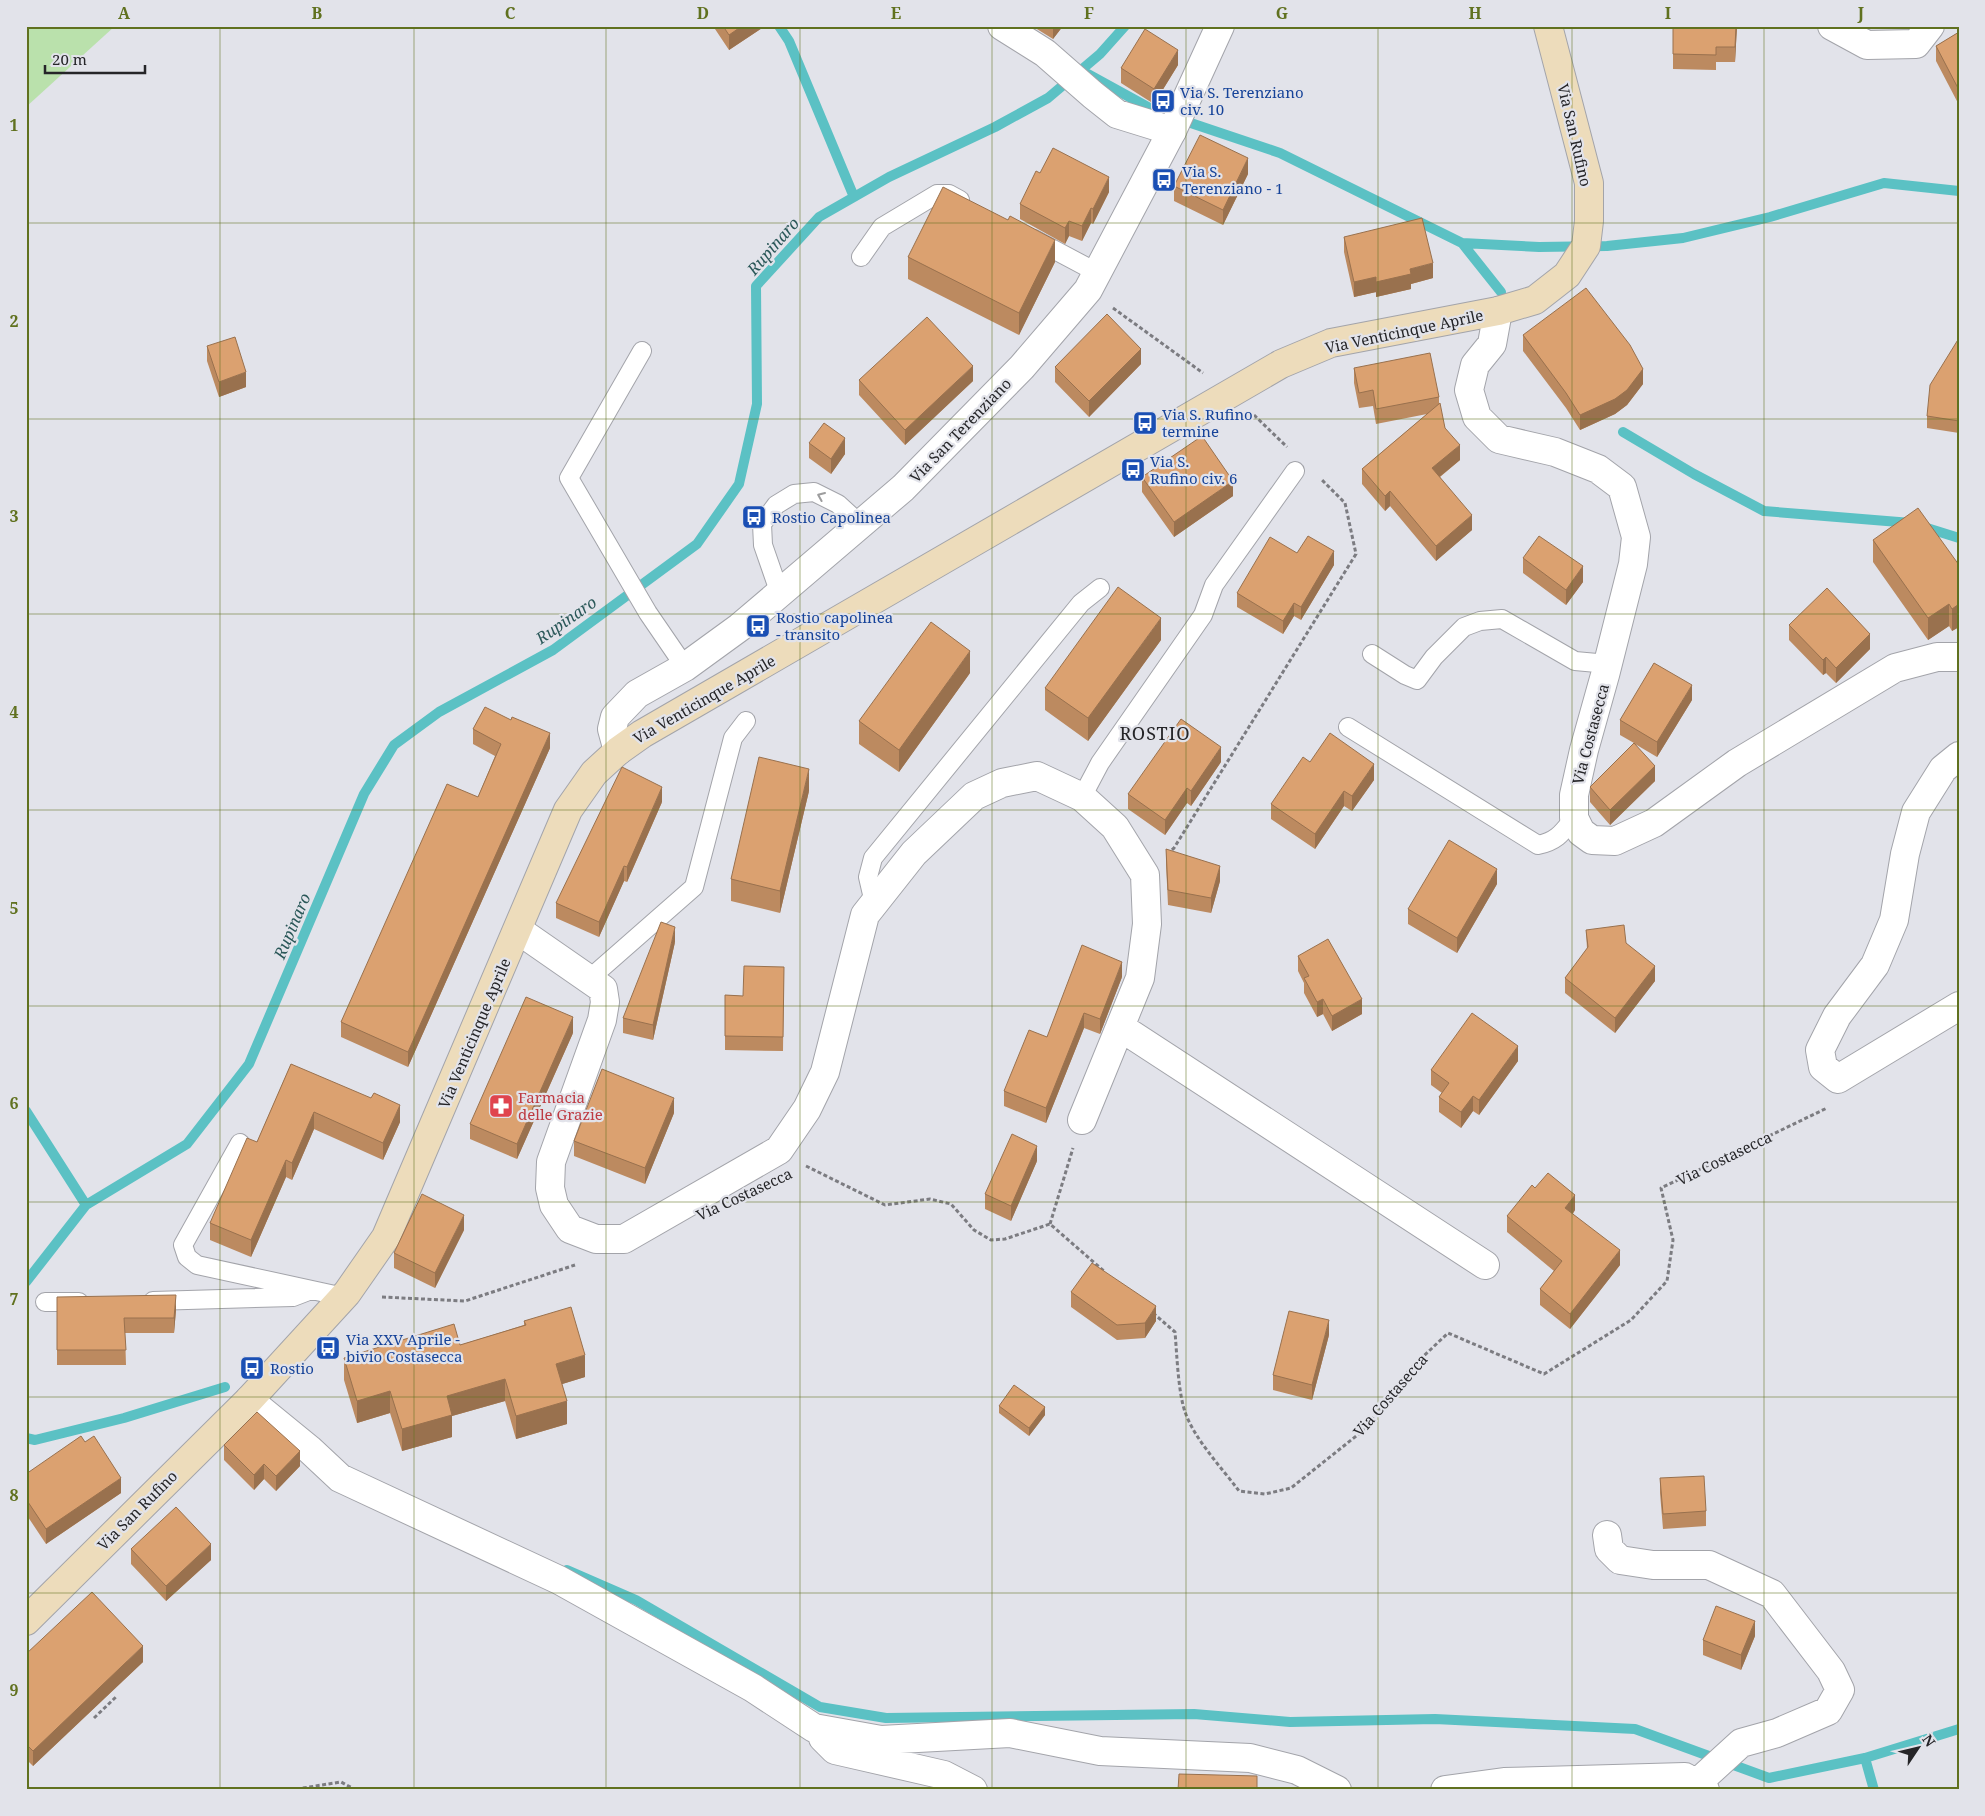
<svg xmlns="http://www.w3.org/2000/svg" width="1985" height="1816" viewBox="0 0 1985 1816" font-family="'Noto Serif',serif">
	<style>
		.green { fill: #bae1ac }
		.lines { fill: none; stroke-linecap: round; stroke-linejoin: round }
		.stream { stroke: #5bc1c4; stroke-width: 10 }
		.service-casing { stroke: #a3a4aa; stroke-width: 20 }
		.minor-casing { stroke: #a3a4aa; stroke-width: 30 }
		.tertiary-casing { stroke: #a3a4aa; stroke-width: 30 }
		.secondary-casing { stroke: #a3a4aa; stroke-width: 30 }
		.path { stroke: #7c7c81; stroke-width: 3; stroke-dasharray: 4 2.5; stroke-linecap: butt }
		.service { stroke: #fff; stroke-width: 18 }
		.minor { stroke: #fff; stroke-width: 28 }
		.tertiary { stroke: #fff; stroke-width: 28 }
		.secondary { stroke: #eddcbb; stroke-width: 28 }
		.wall { fill: #bc8a60 }
		.shaded-wall { fill: #99714e }
		.building { fill: #dba170; stroke: #99714e }
		.oneway { stroke: #9d9d9e }
		.grid { fill: none; stroke: #60711f; stroke-width: 1; stroke-opacity: 0.55 }
		.labels { text-anchor: middle; dominant-baseline: central; stroke-width: 4.5; stroke-linejoin: round; paint-order: stroke }
		.transit-label { font-size: 15px; fill: #164399; stroke: #e2e3ea; text-anchor: start }
		.street-label { font-size: 15px; fill: #252528; stroke: #e2e3ea }
		.health-label { font-size: 15px; fill: #be3a42; stroke: #e2e3ea; text-anchor: start }
		.water-label { font-size: 16px; font-style: italic; fill: #2b5859; stroke: #e2e3ea }
		.quarter-label { font-size: 18px; letter-spacing: 1px; fill: #252528; stroke: #e2e3ea }
		.neatline { fill: none; stroke: #60711f; stroke-width: 2 }
		.grid-label { font-size: 16px; text-anchor: middle; font-weight: bold; fill: #60711f }
	</style>
	<rect width="100%" height="100%" fill="#e2e3ea"/>
	<!-- green -->
	<path class="green" d="M26,26H115L26,107Z"/>
	<g class="lines">
		<!-- stream -->
		<path class="stream" d="M779,26L789,41L854,197
			M1084,72L1155,111L1280,153L1462,243L1539,247L1607,246L1683,238L1770,217L1884,183L1959,191
			M1462,243L1501,292
			M1623,432L1694,474L1764,511L1911,523L1959,538
			M26,1111L86,1205
			M26,1282L86,1205L187,1144L249,1064L364,794L394,745L439,712L553,650L697,544L739,484L757,404L756,286L819,217L889,177L995,127L1048,98L1100,54L1125,26
			M26,1438L35,1440L124,1418L225,1387
			M567,1570L636,1600L820,1707L886,1718L1194,1714L1290,1722L1435,1719L1635,1729L1769,1778L1865,1758L1959,1729
			M1865,1758L1874,1790"/>
		<defs>
			<path id="service" d="M1034,239L1098,273
				M861,257L882,227L937,194H949L960,200
				M642,351L569,478L648,613L685,667
				M780,594L763,545L762,524L776,505L794,494L814,492L838,504L860,524
				M1372,654L1405,675L1417,680L1434,657L1464,627L1480,621L1502,619L1575,661L1608,664
				M1348,727L1538,845C1557,841 1562,833 1574,818
				M1082,797L1100,763L1203,615L1214,585L1295,471
				M874,903L868,877L873,858L1081,603L1100,588
				M588,980L694,887L733,738L746,721
				M240,1143L183,1245L187,1257L197,1265L344,1297
				M153,1301L293,1297L306,1292
				M45,1302H79"/>
			<path id="minor" d="M1002,26L1045,53L1093,95L1117,114L1172,131
				M1832,26L1867,45L1916,44L1930,26
				M1498,311L1492,344L1475,365L1469,390L1477,417L1499,439L1555,452L1598,469L1622,487L1636,537L1633,564L1605,675L1584,750L1574,795V818L1581,832L1592,840L1615,841L1654,823L1737,763L1895,668L1937,657H1959
				M1959,756L1943,769L1916,812L1905,854L1894,920L1875,965L1837,1016L1820,1050L1823,1067L1838,1079L1959,1006
				M518,930L603,989L605,1002L602,1020L551,1162L550,1188L554,1205L570,1229L596,1239H624L779,1150L807,1109L825,1072L865,915L914,853L974,796L1002,783L1037,776L1082,797L1115,827L1145,875L1147,924L1140,978L1082,1120
				M1120,1027L1485,1265
				M249,1400L309,1449L340,1478L559,1580L753,1688L814,1728L881,1740L1010,1733L1100,1751L1250,1758L1297,1770L1337,1790
				M1607,1535L1609,1549L1620,1560L1653,1565H1709L1772,1594L1831,1671L1840,1690L1828,1711L1777,1733L1741,1743L1696,1784
				M823,1738L835,1750L944,1775L973,1790
				M1445,1790L1504,1782L1685,1777L1705,1790"/>
			<path id="tertiary" d="M618,751L612,729L615,717L637,694L685,667L740,627L903,488L1022,367L1088,290L1172,131L1220,26"/>
			<path id="secondary" d="M26,1621L249,1400L347,1293L386,1237L568,810L594,773L618,751L642,734L1281,364L1331,343L1498,311L1535,300L1567,275L1586,246L1589,221V183L1548,26"/>
		</defs>
		<!-- service casing -->
		<use href="#service" class="service-casing"/>
		<!-- minor casing -->
		<use href="#minor" class="minor-casing"/>
		<!-- tertiary casing -->
		<use href="#tertiary" class="tertiary-casing"/>
		<!-- secondary casing -->
		<use href="#secondary" class="secondary-casing"/>
		<!-- path -->
		<path class="path" d="M1113,308L1203,373
			M1254,415L1287,447
			M1167,854L1174,848L1356,554L1345,503L1321,479
			M806,1166L885,1205L930,1199L951,1204L974,1230L991,1240L1005,1239L1050,1224L1105,1272
			M1050,1224L1073,1148
			M382,1297L465,1301L575,1265
			M1153,1313L1175,1332C1177,1355 1178,1391 1185,1412C1195,1440 1222,1468 1239,1491L1265,1494L1291,1488L1365,1429L1410,1369L1448,1333L1544,1374L1631,1320L1667,1281L1673,1240L1661,1188L1827,1108
			M94,1718L117,1696
			M26,1788L41,1790
			M290,1790L341,1782L356,1790"/>
		<!-- service -->
		<use href="#service" class="service"/>
		<!-- minor -->
		<use href="#minor" class="minor"/>
		<!-- tertiary -->
		<use href="#tertiary" class="tertiary"/>
		<!-- secondary -->
		<use href="#secondary" class="secondary"/>
	</g>
	<!-- wall -->
	<path class="wall" d="M713,26H765L729,50Z
		M1032,26H1063L1053,39Z
		M1673,26H1737L1735,62H1716V70L1673,69Z
		M1959,32V105L1936,61V46Z
		M1178,65L1154,104L1121,83V68Z
		M1040,173L1109,192L1093,224L1091,223L1082,241L1069,236L1065,244L1020,219V204Z
		M1248,174L1223,225L1174,201V186Z
		M1344,237L1433,278L1411,284V289L1376,297V292L1354,297L1344,252Z
		M908,257L1055,262L1019,335L908,279Z
		M1523,335L1643,384L1627,405L1615,414L1580,430L1566,408L1523,351Z
		M1959,338V433L1927,428V416Z
		M207,346L246,387L219,397L207,361Z
		M1141,364L1089,417L1055,382V367Z
		M1354,368L1439,397V404L1445,428L1460,460L1440,477L1472,530L1436,561L1390,506L1385,511L1362,484V469L1427,414L1376,424L1373,406L1359,408L1354,383Z
		M859,380L973,381L905,445L859,395Z
		M809,443L845,454L831,474L809,458Z
		M1142,477L1233,496L1174,537L1142,492Z
		M1873,540L1959,565V627L1952,631L1949,626L1928,640L1873,562Z
		M1297,553L1334,565L1301,620L1294,616L1283,634L1237,607V593Z
		M1523,558L1583,582L1566,605L1523,573Z
		M1789,625L1870,649L1836,683L1826,673L1823,675L1789,640Z
		M1161,640L1088,741L1045,710V688Z
		M970,673L899,772L859,744V721Z
		M1692,700L1657,757L1635,744L1655,781L1610,825L1590,802V787L1634,743L1620,735V720Z
		M473,729L550,748L408,1067L341,1037V1022L478,797L495,756L473,744Z
		M1221,762L1191,806L1187,803L1165,835L1128,809V794Z
		M1310,762L1374,780L1352,811L1344,806L1315,849L1271,819V804Z
		M809,791L780,913L731,901V879Z
		M662,802L627,882L624,881L599,937L556,918V903Z
		M1166,849L1220,881L1211,913L1168,905L1166,864Z
		M1497,884L1457,953L1408,924V909Z
		M1586,930L1626,943L1655,981L1615,1033L1565,993V978L1587,949Z
		M675,942L653,1040L623,1033V1018Z
		M1298,956L1362,1014L1332,1031L1323,1014L1317,1017L1304,993V983L1298,971Z
		M784,967L783,1051L725,1050V995L743,996Z
		M1122,977L1100,1034L1084,1028L1046,1123L1004,1106V1091L1047,1037Z
		M573,1033L517,1159L470,1139V1124Z
		M1518,1061L1479,1115L1473,1111L1461,1128L1439,1112V1097L1442,1093L1431,1085V1070Z
		M291,1064L400,1122L383,1160L314,1129L292,1180L286,1177L251,1257L210,1240V1223L257,1142Z
		M674,1113L645,1184L574,1156V1141Z
		M1037,1161L1011,1221L985,1209V1194Z
		M1535,1188L1575,1210L1573,1214L1620,1265L1570,1329L1540,1305V1289L1554,1271L1507,1232V1216Z
		M464,1230L435,1288L394,1268V1253Z
		M1071,1292L1156,1321L1145,1338L1117,1340L1071,1307Z
		M57,1297L176,1310L174,1333H125L126,1365H57Z
		M524,1321L585,1377L562,1384L567,1424L516,1439L505,1401L452,1416V1437L402,1451L390,1413L357,1423L344,1380V1358L460,1345L524,1325Z
		M1329,1335L1312,1400L1273,1390V1375Z
		M999,1406L1045,1415L1029,1436L999,1413Z
		M85,1442L121,1493L46,1544L26,1514V1474Z
		M224,1445L300,1466L276,1491L264,1479L254,1490L224,1460Z
		M1660,1478L1706,1511V1526L1663,1529L1660,1493Z
		M131,1549L211,1560L166,1601L131,1564Z
		M1755,1636L1741,1670L1703,1655V1640Z
		M26,1654L143,1662L33,1766L26,1759Z"/>
	<!-- shaded-wall -->
	<path class="shaded-wall" d="M742,26H765L729,50V35Z
		M1053,26H1063L1053,39Z
		M1736,26H1737L1735,62V47Z
		M1178,50V65L1154,104V89Z
		M1248,158V174L1223,225V210Z
		M1109,177V192L1093,224V209Z
		M1091,208V223L1082,241V226Z
		M1069,221V236L1065,244V228Z
		M1055,240V262L1019,335V313Z
		M1433,263V278L1411,284V289L1376,297V282L1410,269Z
		M1376,277V292L1354,297V282Z
		M1141,349V364L1089,417V401Z
		M973,366V381L905,445V430Z
		M1643,369V384L1627,405L1615,414L1580,430V415Z
		M246,372V387L219,397V382Z
		M845,438V454L831,474V459Z
		M1460,445V460L1432,483V468Z
		M1233,481V496L1174,537V522Z
		M1390,491V506L1385,511V496Z
		M1472,515V530L1436,561V546Z
		M1334,551V565L1301,620V607Z
		M1583,566V582L1566,605V590Z
		M1294,603V616L1283,634V621Z
		M1949,604V626L1928,640V618Z
		M1959,604V627L1952,631V609Z
		M1161,618V640L1088,741V718Z
		M1870,634V649L1836,683V668Z
		M970,651V673L899,772V750Z
		M1826,657V673L1823,675V660Z
		M1692,685V700L1657,757V742Z
		M550,733V748L408,1067V1052Z
		M1221,747V762L1191,806V791Z
		M1374,764V780L1352,811V796Z
		M1655,766V781L1610,825V810Z
		M809,769V791L780,913V891Z
		M662,787V802L627,882V867Z
		M1187,788V803L1165,835V820Z
		M1344,791V806L1315,849V834Z
		M624,866V881L599,937V922Z
		M1220,866V881L1211,913V898Z
		M1497,869V884L1457,953V938Z
		M675,927V942L653,1040V1025Z
		M1122,962V977L1100,1034V1019Z
		M1655,966V981L1615,1033V1018Z
		M1323,999V1014L1317,1017V1002Z
		M1362,999V1014L1332,1031V1016Z
		M1084,1013V1028L1046,1123V1108Z
		M573,1017V1033L517,1159V1144Z
		M1518,1046V1061L1479,1115V1100Z
		M1473,1096V1111L1461,1128V1112Z
		M674,1098V1113L645,1184V1168Z
		M400,1105V1122L383,1160V1143Z
		M314,1112V1129L292,1180V1163Z
		M1037,1146V1161L1011,1221V1206Z
		M286,1160V1177L251,1257V1240Z
		M1575,1195V1210L1565,1223V1208Z
		M464,1215V1230L435,1288V1273Z
		M1620,1250V1265L1570,1329V1314Z
		M176,1295V1310L174,1333V1318Z
		M1156,1306V1321L1145,1338V1323Z
		M1329,1320V1335L1312,1400V1385Z
		M585,1355V1377L556,1386V1364Z
		M505,1379V1401L452,1416V1437L402,1451V1429L447,1396Z
		M390,1391V1413L357,1423V1401Z
		M567,1401V1424L516,1439V1416Z
		M1045,1407V1415L1029,1436V1428Z
		M300,1451V1466L276,1491V1476Z
		M264,1464V1479L254,1490V1475Z
		M121,1478V1493L46,1544V1529Z
		M211,1544V1560L166,1601V1586Z
		M1755,1621V1636L1741,1670V1655Z
		M143,1646V1662L33,1766V1751Z"/>
	<!-- building -->
	<path class="building" d="M723,26H742L729,35Z
		M1673,26H1736L1735,47H1716V55L1673,54Z
		M1145,29L1178,50L1154,89L1121,68Z
		M1959,32V90L1936,46Z
		M1200,135L1248,158L1223,210L1174,186Z
		M1053,148L1109,177L1093,209L1091,208L1082,226L1069,221L1065,228L1020,204L1036,171L1040,173Z
		M943,187L1008,220L1010,216L1055,240L1019,313L908,257Z
		M1422,218L1433,263L1410,269L1411,274L1376,282V277L1354,282L1344,237Z
		M1586,288L1630,345L1643,369L1627,390L1615,399L1580,415L1566,393L1523,335Z
		M1107,314L1141,349L1089,401L1055,367Z
		M927,317L973,366L905,430L859,380Z
		M235,337L246,372L219,382L207,346Z
		M1959,338V421L1927,416L1930,385Z
		M1430,353L1439,397L1376,409L1373,390L1359,393L1354,368Z
		M1440,403L1445,428L1460,445L1432,468L1472,515L1436,546L1390,491L1385,496L1362,469Z
		M824,423L845,438L831,459L809,443Z
		M1202,436L1233,481L1174,522L1142,477Z
		M1918,508L1959,565V604L1952,609L1949,604L1928,618L1873,540Z
		M1308,536L1334,551L1301,607L1294,603L1283,621L1237,593L1270,537L1297,553Z
		M1539,536L1583,566L1566,590L1523,558Z
		M1118,587L1161,618L1088,718L1045,688Z
		M1827,588L1870,634L1836,668L1826,657L1823,660L1789,625Z
		M931,622L970,651L899,750L859,721Z
		M1654,663L1692,685L1657,742L1620,720Z
		M485,707L511,720L512,717L550,733L408,1052L341,1022L447,784L478,797L501,744L473,729Z
		M1181,719L1221,747L1191,791L1187,788L1165,820L1128,794Z
		M1330,733L1374,764L1352,796L1344,791L1315,834L1271,804L1303,757L1310,762Z
		M1634,743L1655,766L1610,810L1590,787Z
		M759,757L809,769L780,891L731,879Z
		M622,767L662,787L627,867L624,866L599,922L556,903Z
		M1449,840L1497,869L1457,938L1408,909Z
		M1166,849L1220,866L1211,898L1168,890Z
		M661,922L675,927L653,1025L623,1018Z
		M1624,925L1626,943L1655,966L1615,1018L1565,978L1588,947L1586,930Z
		M1328,939L1362,999L1332,1016L1323,999L1317,1002L1304,978L1309,976L1298,956Z
		M1082,945L1122,962L1100,1019L1084,1013L1046,1108L1004,1091L1029,1030L1047,1037Z
		M744,966L784,967L783,1037L725,1036V995L743,996Z
		M526,997L573,1017L517,1144L470,1124Z
		M1472,1013L1518,1046L1479,1100L1473,1096L1461,1112L1439,1097L1449,1083L1431,1070Z
		M291,1064L371,1098L374,1093L400,1105L383,1143L314,1112L292,1163L286,1160L251,1240L210,1223L247,1138L257,1142Z
		M602,1069L674,1098L645,1168L574,1141Z
		M1012,1134L1037,1146L1011,1206L985,1194Z
		M1548,1173L1575,1195L1565,1208L1620,1250L1570,1314L1540,1289L1562,1261L1507,1216L1532,1185L1535,1188Z
		M422,1194L464,1215L435,1273L394,1253Z
		M1092,1263L1156,1306L1145,1323L1117,1325L1071,1292Z
		M176,1295L174,1318H124L126,1350H57V1297Z
		M571,1307L585,1355L556,1364L567,1401L516,1416L505,1379L447,1396L452,1415L402,1429L390,1391L357,1401L344,1358L454,1324L460,1345L526,1325L524,1321Z
		M1289,1311L1329,1320L1312,1385L1273,1375Z
		M1014,1385L1045,1407L1029,1428L999,1406Z
		M257,1412L300,1451L276,1476L264,1464L254,1475L224,1445Z
		M81,1436L85,1442L94,1436L121,1478L46,1529L26,1499V1474Z
		M1704,1476L1706,1511L1663,1514L1660,1478Z
		M176,1507L211,1544L166,1586L131,1549Z
		M92,1592L143,1646L33,1751L26,1744V1654Z
		M1716,1606L1755,1621L1741,1655L1703,1640Z
		M1179,1774L1257,1776V1790H1178Z"/>
	<!-- one-way arrows -->
	<defs><path id="oneway-chevron" d="M-2-3.5L2.5 0L-2 3.5" fill="none" stroke-width="1.6" stroke-linecap="round" stroke-linejoin="round" transform="scale(1.25)"/></defs>
	<use class="oneway" href="#oneway-chevron" transform="translate(821 496) rotate(-157)"/>
	<!-- grid -->
	<path class="grid" d="M220,26V1790M414,26V1790M606,26V1790M800,26V1790M992,26V1790M1186,26V1790M1378,26V1790M1572,26V1790M1764,26V1790M26,223H1959M26,419H1959M26,614H1959M26,810H1959M26,1006H1959M26,1202H1959M26,1397H1959M26,1593H1959"/>
	<!-- icons -->
	<defs>
		<symbol id="bus-square" viewBox="-11 -11 22 22"><rect x="-9" y="-9" width="18" height="18" rx="4" fill="#1a4fb4" stroke="#e2e3ea"/><path d="M-5-6H5V4H4V6H2V4H-2V6H-4V4H-5ZM-3.5-4V0h7V-4ZM-3.5 1.2v1.5H-2V1.2ZM2 1.2v1.5H3.5V1.2Z" fill="#fff"/></symbol>
		<symbol id="pharmacy-square" viewBox="-11 -11 22 22"><rect x="-9" y="-9" width="18" height="18" rx="4" fill="#e0444e" stroke="#e2e3ea"/><path d="M-2-6h4v4h4v4h-4v4h-4v-4h-4v-4h4Z" fill="#fff"/></symbol>
	</defs>
	<g fill-rule="evenodd">
		<use href="#bus-square" x="1149" y="87" width="28" height="28"/>
		<use href="#bus-square" x="1150" y="166" width="28" height="28"/>
		<use href="#bus-square" x="1131" y="409" width="28" height="28"/>
		<use href="#bus-square" x="1119" y="456" width="28" height="28"/>
		<use href="#bus-square" x="740" y="503" width="28" height="28"/>
		<use href="#bus-square" x="744" y="612" width="28" height="28"/>
		<use href="#pharmacy-square" x="487" y="1092" width="28" height="28"/>
		<use href="#bus-square" x="314" y="1334" width="28" height="28"/>
		<use href="#bus-square" x="238" y="1354" width="28" height="28"/>
	</g>
	<g class="labels">
		<!-- transit labels -->
		<g class="transit-label">
			<text x="1180" y="92">Via S. Terenziano<tspan x="1180" dy="17">civ. 10</tspan></text>
			<text x="1182" y="171">Via S.<tspan x="1182" dy="17">Terenziano - 1</tspan></text>
			<text x="1162" y="414">Via S. Rufino<tspan x="1162" dy="17">termine</tspan></text>
			<text x="1150" y="461">Via S.<tspan x="1150" dy="17">Rufino civ. 6</tspan></text>
			<text x="772" y="517">Rostio Capolinea</text>
			<text x="776" y="617">Rostio capolinea<tspan x="776" dy="17">- transito</tspan></text>
			<text x="346" y="1339">Via XXV Aprile -<tspan x="346" dy="17">bivio Costasecca</tspan></text>
			<text x="270" y="1368">Rostio</text>
		</g>
		<!-- street labels -->
		<g class="street-label">
			<text transform="translate(1575 135) rotate(77)">Via San Rufino</text>
			<text transform="translate(1404 331) rotate(-12)">Via Venticinque Aprile</text>
			<text transform="translate(960 430) rotate(-46)">Via San Terenziano</text>
			<text transform="translate(704 699) rotate(-30)">Via Venticinque Aprile</text>
			<text transform="translate(1590 734) rotate(-75)">Via Costasecca</text>
			<text transform="translate(474 1033) rotate(-67)">Via Venticinque Aprile</text>
			<text transform="translate(1724 1158) rotate(-26)">Via Costasecca</text>
			<text transform="translate(744 1194) rotate(-25)">Via Costasecca</text>
			<text transform="translate(1390 1395) rotate(-49)">Via Costasecca</text>
			<text transform="translate(137 1510) rotate(-45)">Via San Rufino</text>
		</g>
		<!-- health labels -->
		<g class="health-label">
			<text x="518" y="1097">Farmacia<tspan x="518" dy="17">delle Grazie</tspan></text>
		</g>
		<!-- water labels -->
		<g class="water-label">
			<text transform="translate(773 246) rotate(-49)">Rupinaro</text>
			<text transform="translate(566 620) rotate(-35)">Rupinaro</text>
			<text transform="translate(292 926) rotate(-67)">Rupinaro</text>
		</g>
		<!-- quarter labels -->
		<g class="quarter-label">
			<text x="1155" y="733">ROSTIO</text>
		</g>
	</g>
	<!-- border -->
	<rect width="1985" height="1816" fill="none" stroke="#e2e3ea" stroke-width="55"/>
	<!-- north arrow -->
	<g transform="translate(1918 1748) rotate(55)" stroke="#e2e3ea" stroke-width="4" paint-order="stroke">
	<path d="M0-4L9 19L0 12L-9 19Z" fill="#252528"/>
	<text y="-8" font-size="14" font-weight="bold" text-anchor="middle" fill="#252528">N</text>
	</g>
	<!-- scale -->
	<path d="M45 65v8h100v-8" fill="none" stroke="#252528" stroke-width="2.5"/>
	<text x="52" y="65" font-size="15" fill="#252528" stroke="#e2e3ea" stroke-width="4" paint-order="stroke">20 m</text>
	<rect x="28" y="28" width="1930" height="1760" class="neatline"/>
	<g class="grid-label">
		<text x="124" y="19">A</text>
		<text x="317" y="19">B</text>
		<text x="510" y="19">C</text>
		<text x="703" y="19">D</text>
		<text x="896" y="19">E</text>
		<text x="1089" y="19">F</text>
		<text x="1282" y="19">G</text>
		<text x="1475" y="19">H</text>
		<text x="1668" y="19">I</text>
		<text x="1861" y="19">J</text>
		<text x="14" y="131">1</text>
		<text x="14" y="327">2</text>
		<text x="14" y="522">3</text>
		<text x="14" y="718">4</text>
		<text x="14" y="914">5</text>
		<text x="14" y="1109">6</text>
		<text x="14" y="1305">7</text>
		<text x="14" y="1501">8</text>
		<text x="14" y="1696">9</text>
	</g>
</svg>
